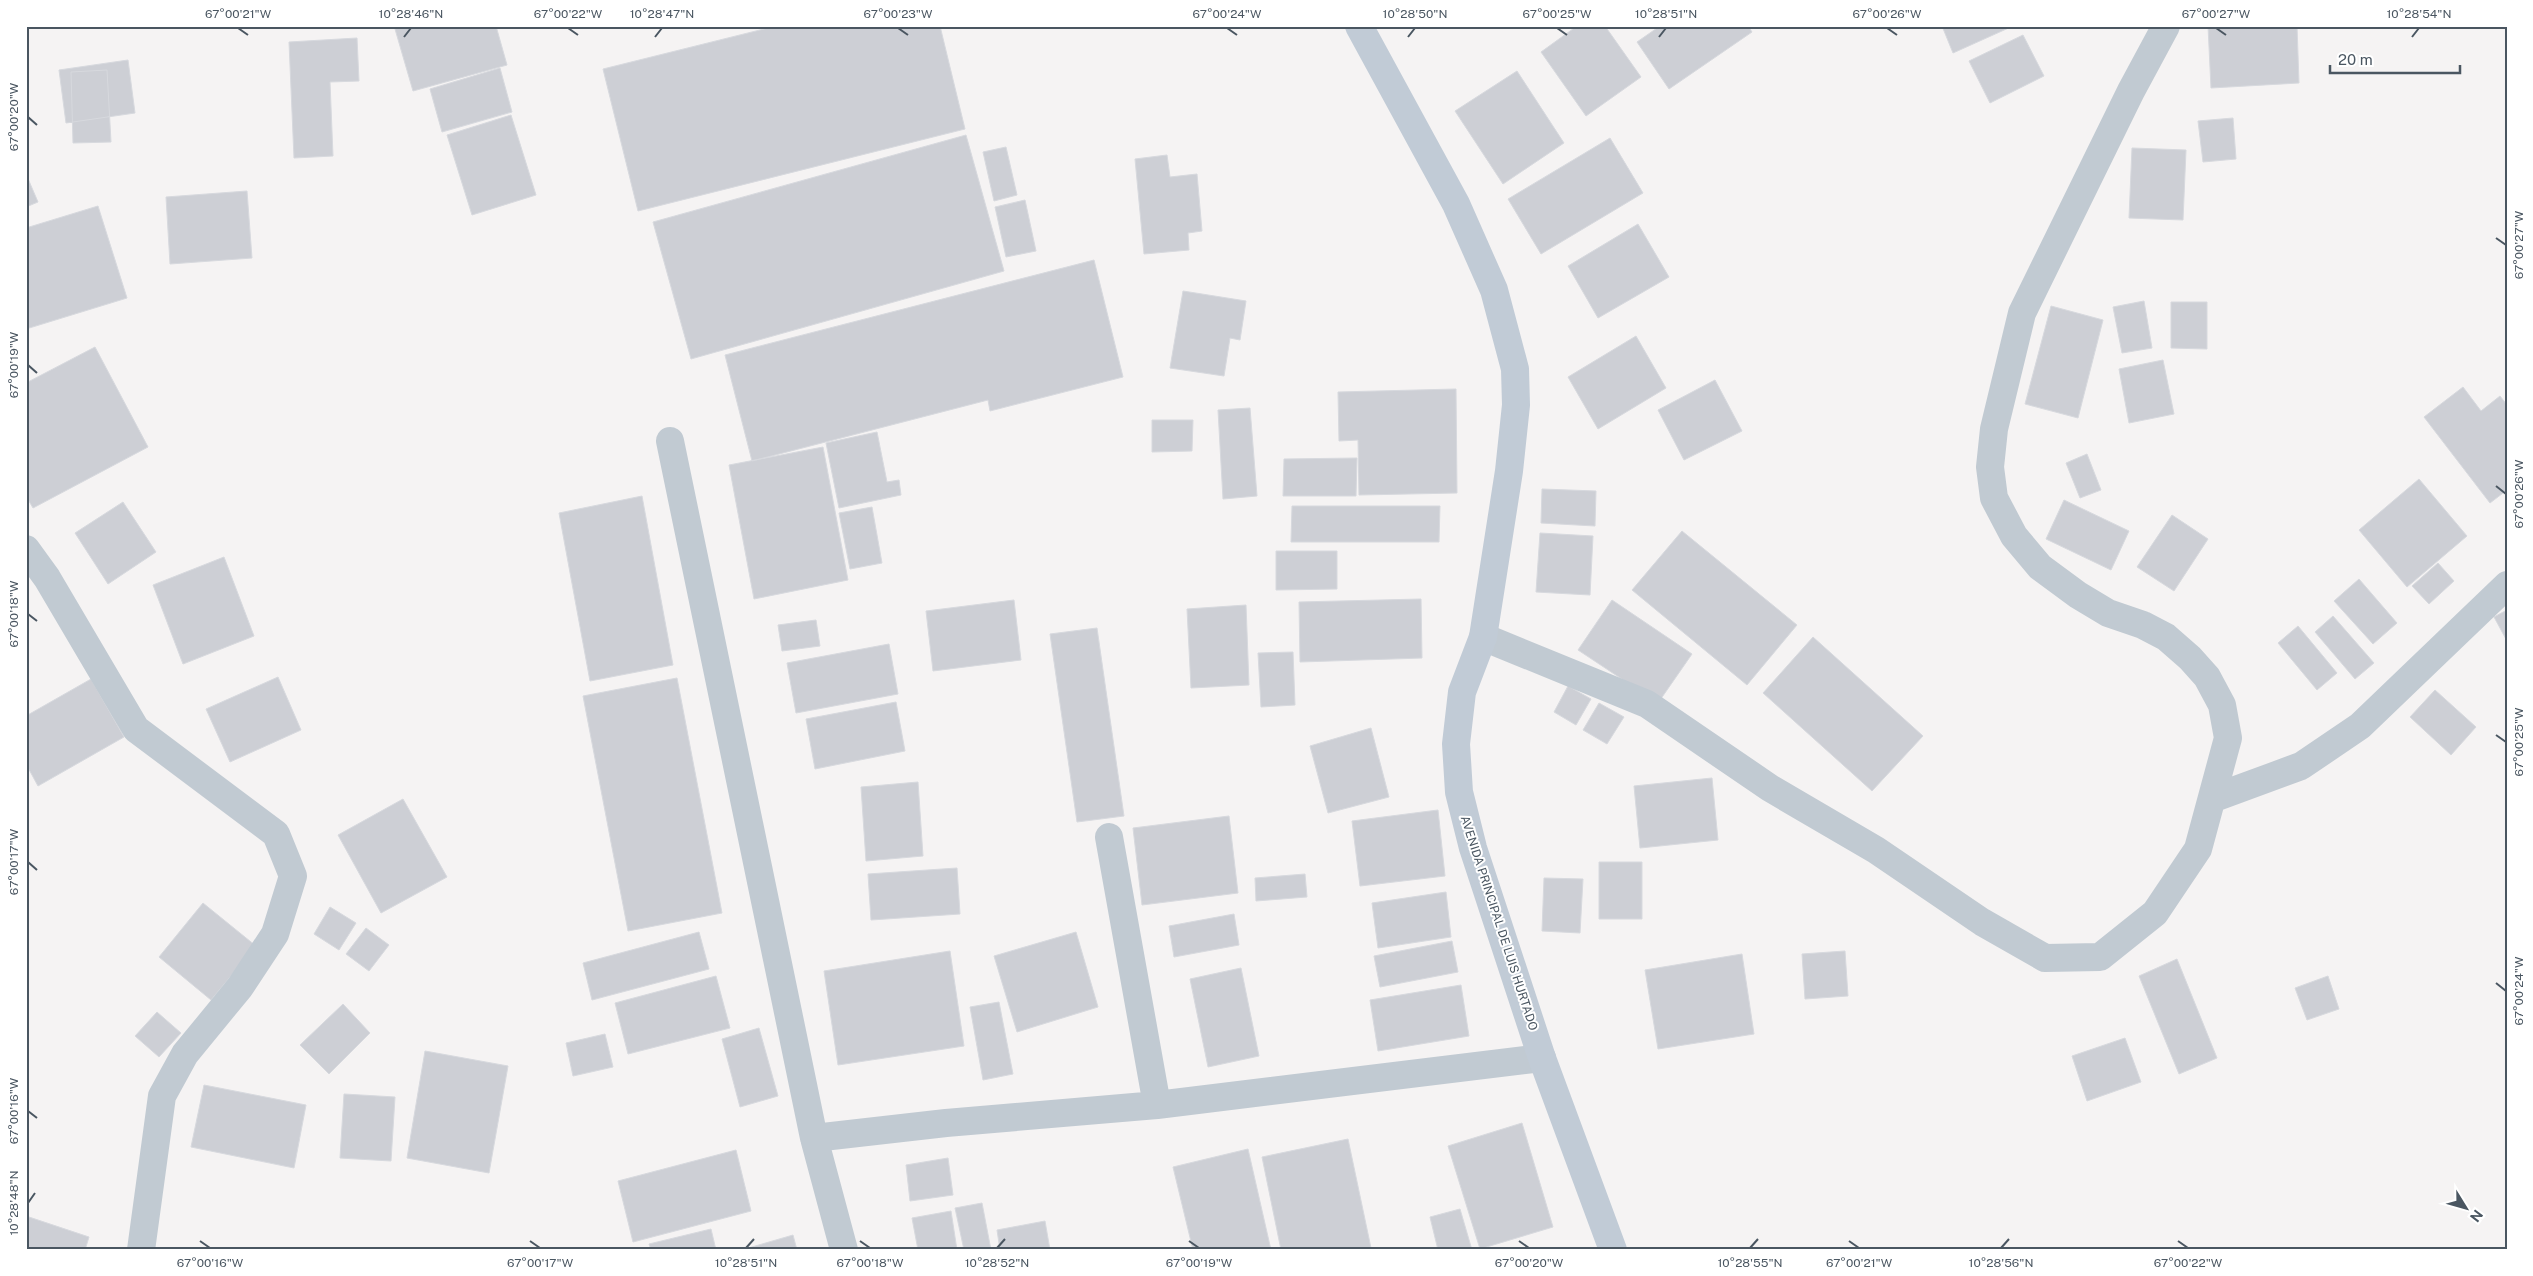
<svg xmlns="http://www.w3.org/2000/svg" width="2533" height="1276" viewBox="0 0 2533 1276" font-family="'Public Sans',sans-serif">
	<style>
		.building { fill: #cdcfd5; stroke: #d7d9de }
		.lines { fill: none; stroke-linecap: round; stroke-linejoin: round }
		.street { stroke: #c1cad2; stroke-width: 28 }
		.secondary { stroke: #c1cbd6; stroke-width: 28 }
		.ticks { fill: none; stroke: #4a5661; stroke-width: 2 }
		.labels { text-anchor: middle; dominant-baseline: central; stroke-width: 4; stroke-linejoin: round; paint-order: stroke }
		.street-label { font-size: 12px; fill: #4a5661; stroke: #fff }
		.neatline { fill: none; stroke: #4a5661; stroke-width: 2 }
		.ticks-label { font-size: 12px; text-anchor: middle; fill: #4a5661 }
	</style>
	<rect width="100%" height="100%" fill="#f5f3f3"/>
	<!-- building -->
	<path class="building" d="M405,26H496L507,65L413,91L395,29Z
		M776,26H940L965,129L638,211L603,69Z
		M1577,26H1605L1641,77L1586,116L1541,52Z
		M1660,26H1748L1752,32L1669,89L1637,42Z
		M1942,26H2013L1953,53Z
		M2208,26H2297L2299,83L2211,88Z
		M2023,35L2044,76L1990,103L1969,61Z
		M357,38L359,81L330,82L333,156L294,158L289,42Z
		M128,60L135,113L66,123L59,70Z
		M500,68L512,112L442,132L430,89Z
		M107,70L111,142L73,143L71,72Z
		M1517,71L1564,143L1503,184L1455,111Z
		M511,115L536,195L472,215L447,135Z
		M2233,118L2236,159L2203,162L2198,121Z
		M966,135L1004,271L691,359L653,222Z
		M1610,138L1643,193L1541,254L1508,199Z
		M1006,147L1017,195L994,201L983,152Z
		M2132,148L2186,150L2183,220L2129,218Z
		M1167,155L1170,177L1197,174L1202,231L1188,233L1189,250L1144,254L1135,159Z
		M26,174L38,202L26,207Z
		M247,191L252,258L170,264L166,197Z
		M1025,200L1036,251L1006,257L995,207Z
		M98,206L127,298L26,329V228Z
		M1638,224L1669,277L1598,318L1568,266Z
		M1094,260L1123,377L990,411L988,400L752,461L725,355Z
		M1183,291L1246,301L1240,340L1230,338L1224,376L1170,368Z
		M2144,301L2152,348L2122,353L2113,307Z
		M2171,302H2207V349L2171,348Z
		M2051,306L2103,320L2078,418L2025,404Z
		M1636,336L1666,388L1598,429L1568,377Z
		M95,347L148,447L33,508L26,496V383Z
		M2163,360L2174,414L2129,423L2119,369Z
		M1715,380L1742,431L1684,460L1658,410Z
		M2463,387L2481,411L2500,396L2507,405V490L2490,503L2424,417Z
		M1456,389L1457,493L1359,495L1358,440L1339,441L1338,392Z
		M1250,408L1257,496L1223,499L1218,410Z
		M1152,420H1193L1192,451L1152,452Z
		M877,432L887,482L899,480L901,495L839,508L826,443Z
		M823,447L848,580L754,599L729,465Z
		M2087,454L2101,490L2080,498L2066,463Z
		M1357,458L1356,496H1283L1284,459Z
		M2419,479L2467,536L2407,587L2359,530Z
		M1542,489L1596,491L1595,526L1541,523Z
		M642,496L673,665L590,681L559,513Z
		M2064,500L2129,531L2111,570L2046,539Z
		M123,502L156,552L108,584L75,533Z
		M1292,506H1440L1439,542H1291Z
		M872,507L882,563L850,569L839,513Z
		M2172,515L2208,539L2174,591L2137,567Z
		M1682,531L1797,625L1747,685L1632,590Z
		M1540,533L1593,536L1590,595L1536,592Z
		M1276,551H1337V589L1276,590Z
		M224,557L254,636L183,664L153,585Z
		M2438,563L2454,581L2429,604L2412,586Z
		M2359,579L2397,623L2373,644L2334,601Z
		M1421,599L1422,658L1300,662L1299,602Z
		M1014,600L1021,660L933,671L926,611Z
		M1612,600L1692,654L1658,703L1578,650Z
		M1246,605L1249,685L1191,688L1187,609Z
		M2507,610V641L2494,617Z
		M2333,616L2374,663L2355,679L2315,632Z
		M816,620L820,646L782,651L778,625Z
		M2298,626L2337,673L2317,690L2278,643Z
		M1097,628L1124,816L1077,822L1050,634Z
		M1813,637L1923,736L1872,791L1763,693Z
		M889,644L898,694L796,713L787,663Z
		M1293,652L1295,705L1261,707L1258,653Z
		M278,677L301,730L230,762L206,709Z
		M677,678L722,913L628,931L583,696Z
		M91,679L124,737L38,786L26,764V716Z
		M1568,686L1591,699L1576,725L1554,712Z
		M2435,690L2476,727L2451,755L2410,717Z
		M896,702L905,751L815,769L806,719Z
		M1599,703L1624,717L1607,744L1583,730Z
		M1371,728L1389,797L1328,813L1310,746Z
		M1712,778L1718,840L1640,848L1634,786Z
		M918,782L923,856L866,861L861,787Z
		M403,799L447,877L381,913L338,835Z
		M1438,810L1445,876L1360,886L1352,821Z
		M1229,816L1238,893L1142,905L1133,828Z
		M1599,862H1642V919H1599Z
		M957,868L960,914L871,920L868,874Z
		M1305,874L1307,897L1256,901L1255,878Z
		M1544,878L1583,879L1580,933L1542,931Z
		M1446,892L1451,937L1378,948L1372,903Z
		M203,903L256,946L211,1000L159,957Z
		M330,907L356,923L339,950L314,934Z
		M1234,914L1239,945L1174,957L1169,926Z
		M366,928L389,945L369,971L346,954Z
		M699,932L709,969L592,1000L583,963Z
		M1076,932L1098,1007L1017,1032L994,956Z
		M1452,941L1458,972L1380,987L1374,956Z
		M950,951L964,1046L838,1065L824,971Z
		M1845,951L1848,996L1805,999L1802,954Z
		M1742,954L1754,1034L1658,1049L1645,970Z
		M2177,959L2217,1058L2179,1074L2139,976Z
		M1241,968L1259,1056L1208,1067L1190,979Z
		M716,976L730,1028L628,1054L615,1003Z
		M2328,976L2339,1009L2307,1020L2295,988Z
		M1461,985L1469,1036L1378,1051L1370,1000Z
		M999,1002L1013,1074L983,1080L970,1007Z
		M343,1004L370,1033L329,1074L300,1045Z
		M157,1012L181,1033L159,1057L135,1036Z
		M759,1028L778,1096L740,1107L722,1039Z
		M605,1034L613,1067L573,1076L566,1043Z
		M2125,1038L2141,1082L2087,1101L2072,1056Z
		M425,1051L508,1066L489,1173L407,1158Z
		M204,1085L306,1105L294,1168L191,1147Z
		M344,1094L395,1097L391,1161L340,1158Z
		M1522,1123L1553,1227L1480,1249L1448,1146Z
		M1348,1139L1371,1248L1361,1250H1281L1262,1157Z
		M1248,1149L1271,1250H1193L1173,1167Z
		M736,1150L751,1211L633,1242L618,1181Z
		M948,1158L953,1195L910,1201L906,1165Z
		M982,1203L991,1250H964L955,1208Z
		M1460,1209L1472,1250H1438L1430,1217Z
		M951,1211L957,1250H918L912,1218Z
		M26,1216L89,1237L85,1250H26Z
		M1045,1221L1050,1250H1000L997,1230Z
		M711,1229L716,1250H651L649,1244Z
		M793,1235L797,1250H745V1249Z"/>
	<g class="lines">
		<!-- street -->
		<path class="street" d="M670,441L814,1138L844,1250
			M26,549L47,578L136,729L276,834L293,876L275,934L240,987L185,1054L162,1096L141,1250
			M1483,637L1647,704L1770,788L1876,850L1982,922L2045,958L2100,957L2155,913L2198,849L2228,738L2222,705L2207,677L2190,658L2166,637L2143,625L2108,613L2078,595L2040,567L2014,536L1994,498L1990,467L1994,429L2022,313L2131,91L2166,26
			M2214,798L2301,766L2360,726L2507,585
			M1109,837L1157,1105
			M814,1138L946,1123L1157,1105L1542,1058"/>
		<!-- secondary -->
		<path class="secondary" d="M1359,26L1456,204L1494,290L1515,369L1516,405L1509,471L1483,637L1462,692L1456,744L1459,792L1473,848L1542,1058L1613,1250"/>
	</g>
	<!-- ticks -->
	<path class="ticks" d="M238,28L248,35M568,28L578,35M898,28L908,35M1227,28L1237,35M1557,28L1567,35M1887,28L1897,35M2216,28L2226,35M404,37L411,28M655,37L662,28M1408,37L1415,28M1659,37L1666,28M2412,37L2419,28M28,117L37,125M2496,238L2506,245M28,365L37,373M2496,486L2506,494M28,614L37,621M2496,735L2506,742M28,862L37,870M2496,983L2506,991M28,1111L37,1118M28,1203L35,1193M200,1241L210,1248M530,1241L540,1248M860,1241L870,1248M1189,1241L1199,1248M1519,1241L1529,1248M1849,1241L1859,1248M2178,1241L2188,1248M746,1248L754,1239M997,1248L1005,1239M1750,1248L1758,1239M2001,1248L2009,1239"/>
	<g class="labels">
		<!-- street labels -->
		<g class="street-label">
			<text transform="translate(1499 923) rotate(72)">AVENIDA PRINCIPAL DE LUIS HURTADO</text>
		</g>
	</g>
	<!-- border -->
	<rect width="2533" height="1276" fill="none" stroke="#ffffff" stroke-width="55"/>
	<!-- north arrow -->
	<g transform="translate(2466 1208) rotate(127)" stroke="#ffffff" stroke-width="4" paint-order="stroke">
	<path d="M0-4L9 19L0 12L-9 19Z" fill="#4a5661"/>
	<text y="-8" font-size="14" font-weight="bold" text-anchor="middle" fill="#4a5661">N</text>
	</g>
	<!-- scale -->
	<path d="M2330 65v8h130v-8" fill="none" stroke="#4a5661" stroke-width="2.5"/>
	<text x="2338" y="65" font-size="15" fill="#4a5661" stroke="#ffffff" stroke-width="4" paint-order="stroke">20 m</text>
	<rect x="28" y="28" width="2478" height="1220" class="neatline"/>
	<g class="ticks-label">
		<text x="238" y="18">67°00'21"W</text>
		<text x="411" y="18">10°28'46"N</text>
		<text x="568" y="18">67°00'22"W</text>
		<text x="662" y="18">10°28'47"N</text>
		<text x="898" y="18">67°00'23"W</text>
		<text x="1227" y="18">67°00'24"W</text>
		<text x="1415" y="18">10°28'50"N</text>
		<text x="1557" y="18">67°00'25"W</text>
		<text x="1666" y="18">10°28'51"N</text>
		<text x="1887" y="18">67°00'26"W</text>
		<text x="2216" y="18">67°00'27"W</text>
		<text x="2419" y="18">10°28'54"N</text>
		<text transform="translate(14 117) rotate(-90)" y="4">67°00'20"W</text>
		<text transform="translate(2519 245) rotate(-90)" y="4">67°00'27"W</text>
		<text transform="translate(14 365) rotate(-90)" y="4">67°00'19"W</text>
		<text transform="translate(2519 494) rotate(-90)" y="4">67°00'26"W</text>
		<text transform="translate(14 614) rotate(-90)" y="4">67°00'18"W</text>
		<text transform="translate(2519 742) rotate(-90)" y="4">67°00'25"W</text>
		<text transform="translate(14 862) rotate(-90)" y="4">67°00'17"W</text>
		<text transform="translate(2519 991) rotate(-90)" y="4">67°00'24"W</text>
		<text transform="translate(14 1111) rotate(-90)" y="4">67°00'16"W</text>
		<text transform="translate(14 1203) rotate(-90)" y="4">10°28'48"N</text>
		<text x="210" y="1267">67°00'16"W</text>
		<text x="540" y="1267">67°00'17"W</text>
		<text x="746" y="1267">10°28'51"N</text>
		<text x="870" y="1267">67°00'18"W</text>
		<text x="997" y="1267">10°28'52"N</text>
		<text x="1199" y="1267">67°00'19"W</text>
		<text x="1529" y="1267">67°00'20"W</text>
		<text x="1750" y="1267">10°28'55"N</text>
		<text x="1859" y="1267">67°00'21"W</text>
		<text x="2001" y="1267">10°28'56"N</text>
		<text x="2188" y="1267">67°00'22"W</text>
	</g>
</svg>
